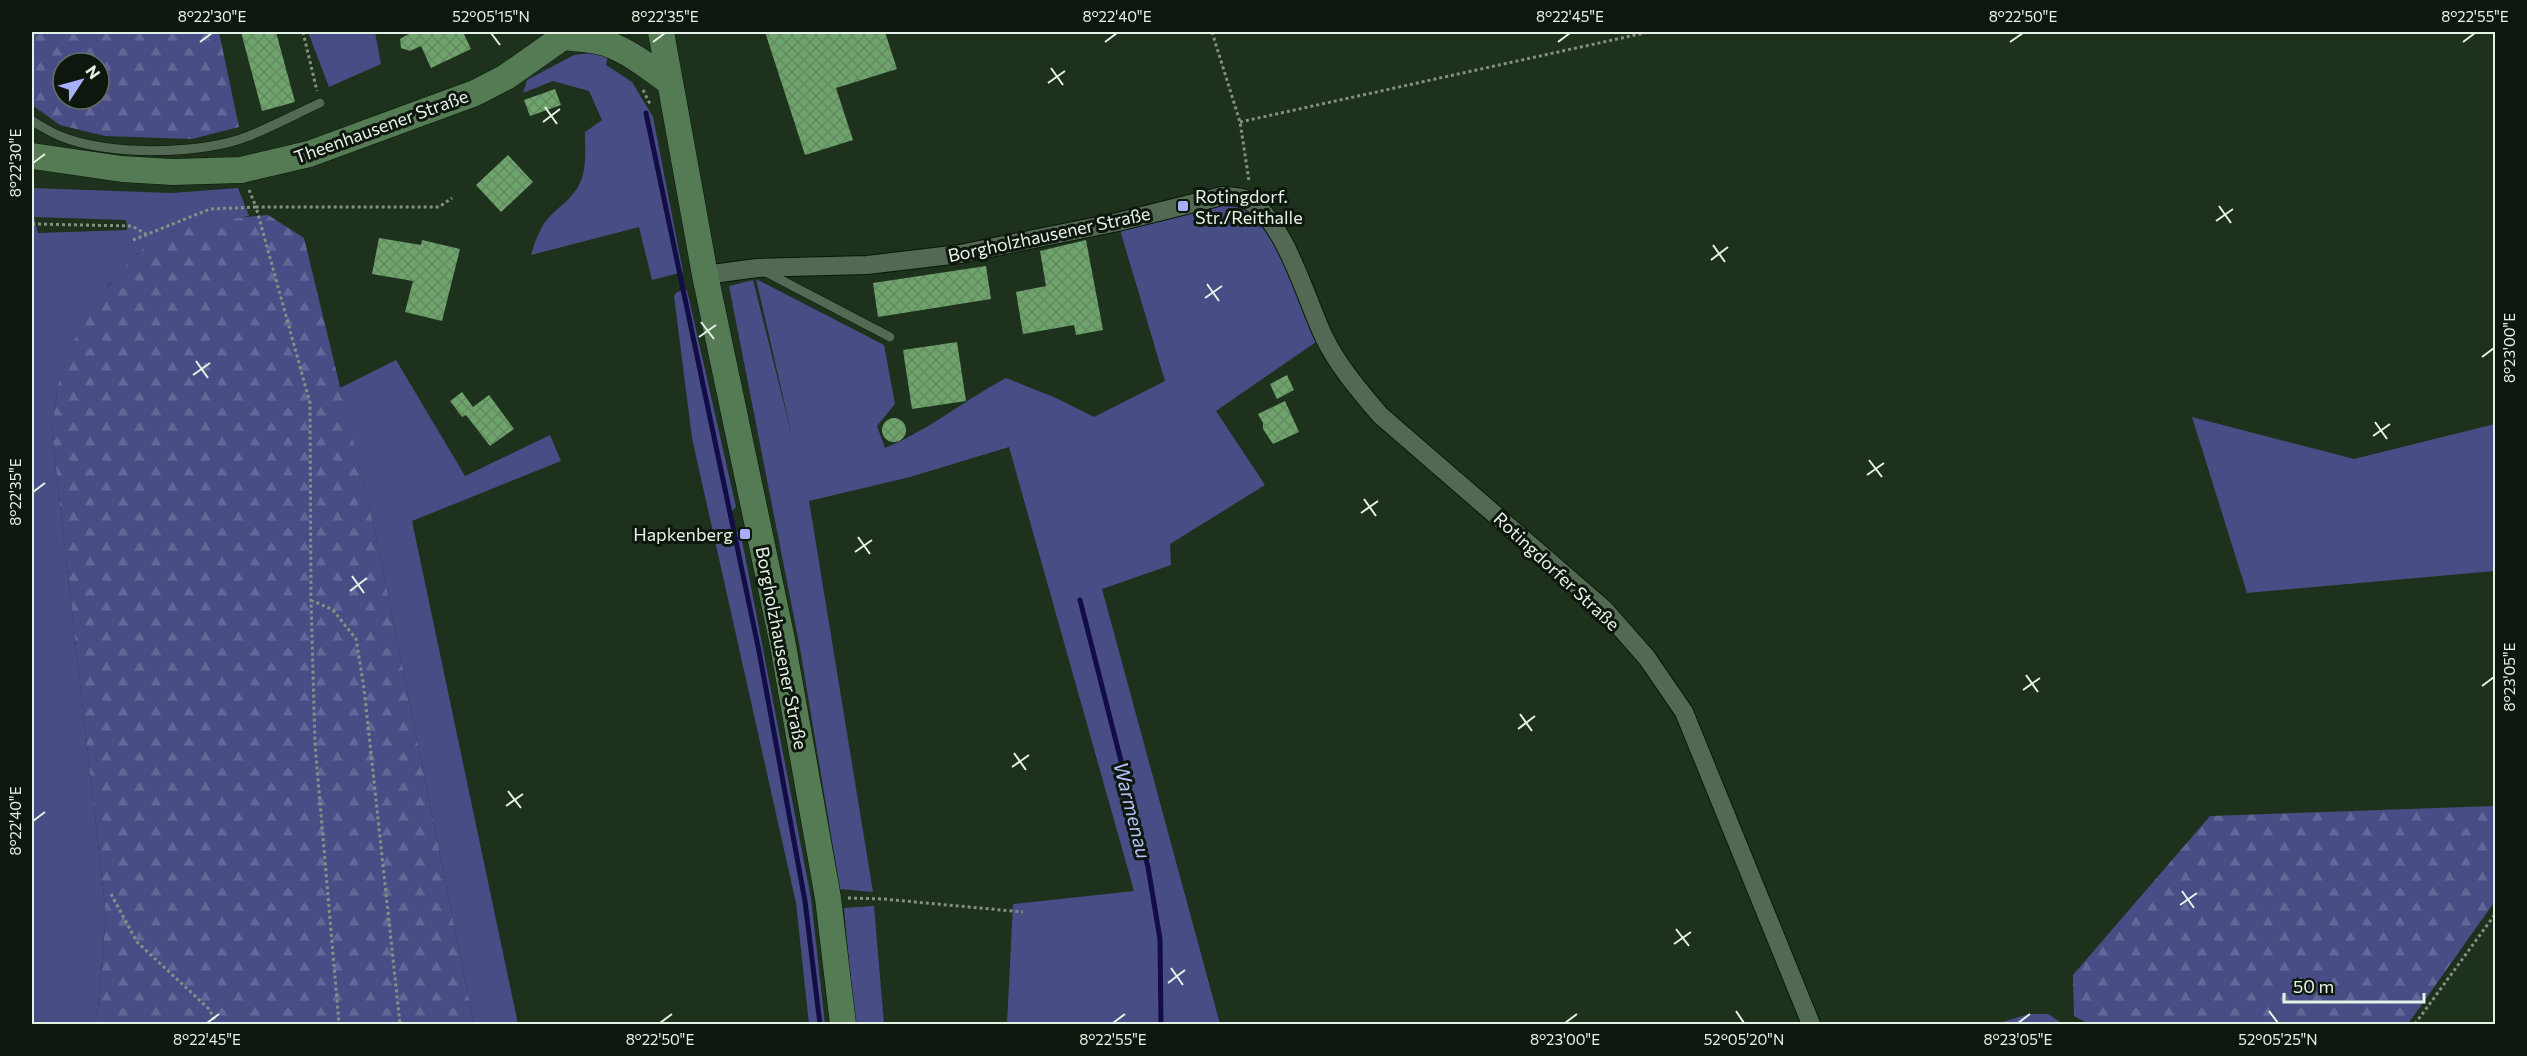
<svg xmlns="http://www.w3.org/2000/svg" width="2527" height="1056" viewBox="0 0 2527 1056" font-family="Commissioner,sans-serif">
	<style>
		.grass { fill: #494d86; fill-rule: evenodd }
		.forest { fill: url(#forest-firs); fill-rule: evenodd }
		.lines { fill: none; stroke-linecap: round; stroke-linejoin: round }
		.stream { stroke: #120d44; stroke-width: 5 }
		.building { fill: url(#building-cross-hatch) }
		.lane-casing { stroke: #071907; stroke-width: 10 }
		.street-casing { stroke: #071907; stroke-width: 20 }
		.secondary-casing { stroke: #071907; stroke-width: 27 }
		.path { stroke: #829181; stroke-width: 3; stroke-dasharray: 3 3; stroke-linecap: butt }
		.lane { stroke: #546953; stroke-width: 9 }
		.street { stroke: #546953; stroke-width: 18 }
		.secondary { stroke: #547b53; stroke-width: 26 }
		.ticks { fill: none; stroke: #e6f2e5; stroke-width: 2 }
		.poi-dot { fill: #a8b0fc; stroke: #0e170e; stroke-width: 2 }
		.labels { text-anchor: middle; dominant-baseline: central; stroke-width: 6; stroke-linejoin: round; paint-order: stroke }
		.street-label { font-size: 18px; fill: #e6f2e5; stroke: #0e170e }
		.poi-label { font-size: 18px; fill: #e6f2e5; stroke: #0e170e; text-anchor: start }
		.water-label { font-size: 20px; font-style: italic; fill: #b8bff6; stroke: #0e170e }
		.neatline { fill: none; stroke: #e6f2e5; stroke-width: 2 }
		.ticks-label { font-size: 15px; text-anchor: middle; fill: #e6f2e5 }
	</style>
	<defs>
		<pattern id="forest-firs" width="22" height="20" patternUnits="userSpaceOnUse" patternTransform="scale(1.5)"><rect width="22" height="20" fill="#494d86"/><path d="M5 1l3.5 6h-7zM16 11l3.5 6h-7z" fill="#636797"/></pattern>
		<pattern id="building-cross-hatch" width="8" height="8" patternUnits="userSpaceOnUse" patternTransform="scale(1.5)"><rect width="8" height="8" fill="#6ea46c"/><path d="M0 0l8 8M0 8l8-8" fill="none" stroke="#628960"/></pattern>
	</defs>
	<rect width="100%" height="100%" fill="#1e311d"/>
	<!-- grass -->
	<path class="grass" d="M308,32H375L381,64L329,87Z
		M591,53L608,55L606,65L632,82L653,117L683,272L652,280L639,227L531,255C535,242 538,232 546,221C556,208 573,199 580,183C587,168 585,148 585,132L602,120L589,91L553,81L523,93L527,80L574,55Z
		M32,188L172,193L238,188L249,216L172,231L137,254L109,285L68,354L57,391L52,433L106,915L97,1019H40L39,1024H32ZM34,217L126,220L127,230L38,233Z
		M1220,205C1228,205 1235,204 1243,208C1277,225 1302,307 1316,342L1216,411L1265,485L1170,544L1171,565L1102,589L1220,1024H1007L1013,904L1134,891L1009,447L910,477L809,501L873,892L840,889L800,648L729,286L753,280L793,440L756,279L884,345L895,404L877,426L885,448C929,430 965,400 1006,378L1056,398L1094,417L1165,381L1120,230Z
		M687,290L736,507L731,512L735,530L741,535L811,898L825,1024H809L796,903L692,438L674,296L677,292Z
		M396,360L465,476L550,435L561,461L412,521L518,1024H474L376,535L340,388Z
		M2192,417L2354,459L2495,424V571L2247,593Z
		M874,906L884,1024H855L844,908Z
		M2029,1014H2048L2063,1024H1996Z"/>
	<!-- forest -->
	<path class="forest" d="M32,32H219L239,127L192,139L105,136L60,125L32,105ZM63,63H99V99H63Z
		M268,215L304,238L376,535L474,1024H39V1019H97L106,915L52,433C55,407 57,377 68,353C87,313 130,246 173,231C197,223 242,217 268,215Z
		M2495,806V901L2408,1024H2089L2074,1016L2073,975L2210,816Z"/>
	<g class="lines">
		<!-- stream -->
		<path class="stream" d="M646,113L759,651L805,901L820,1024
			M1080,600L1148,867L1160,939L1161,1024"/>
	</g>
	<!-- building -->
	<path class="building" d="M241,32H276L295,102L262,111Z
		M412,32H463L471,49L431,68L421,46L410,51L401,48L400,39Z
		M765,32H885L897,69L836,88L853,140L805,155Z
		M555,89L561,105L530,116L524,100Z
		M508,155L533,182L501,212L476,185Z
		M379,238L421,245L422,240L460,249L442,321L405,312L413,281L372,274Z
		M1086,240L1103,330L1076,335L1074,325L1023,334L1016,292L1046,286L1040,251Z
		M986,266L991,299L878,317L873,283Z
		M957,342L966,401L912,409L903,350Z
		M1287,375L1294,390L1277,399L1270,384Z
		M462,392L473,407L489,395L514,429L490,446L466,415L462,417L450,401Z
		M1285,401L1299,432L1273,444L1263,429V423L1258,414Z
		M882 430a12 12 0 1 1 24 0a12 12 0 1 1-24 0Z"/>
	<g class="lines">
		<defs>
			<path id="lane" d="M32,121C41,126 50,132 60,136C109,156 200,155 249,136C273,126 296,114 320,103
				M764,271L890,337"/>
			<path id="street" d="M705,275L757,268L867,265L960,254L1118,222L1222,196C1230,196 1237,196 1245,199C1284,216 1306,300 1324,337C1338,366 1359,390 1380,415L1604,609L1647,658L1684,712L1811,1024"/>
			<path id="secondary" d="M661,32L705,275L782,640L828,898L843,1024
				M563,37C576,39 592,39 605,43C629,51 649,67 669,82
				M32,156L122,169L173,172L241,170L309,154L475,93L506,77L570,32"/>
		</defs>
		<!-- lane casing -->
		<use href="#lane" class="lane-casing"/>
		<!-- street casing -->
		<use href="#street" class="street-casing"/>
		<!-- secondary casing -->
		<use href="#secondary" class="secondary-casing"/>
		<!-- path -->
		<path class="path" d="M303,32L317,91
			M1212,32L1240,122L1249,181
			M643,90L651,106
			M1240,122L1649,32
			M249,190L256,207H439L452,198
			M32,224L132,226L146,234
			M133,240L210,209L256,207L310,403L311,600L315,744L339,1024
			M311,600L333,610L356,639L364,688L400,1024
			M111,894L137,942L209,1009L217,1024
			M848,898L883,899L1023,912
			M2415,1024L2496,913"/>
		<!-- lane -->
		<use href="#lane" class="lane"/>
		<!-- street -->
		<use href="#street" class="street"/>
		<!-- secondary -->
		<use href="#secondary" class="secondary"/>
	</g>
	<!-- ticks -->
	<path class="ticks" d="M491,33L500,45M200,42L212,33M653,42L665,33M1105,42L1117,33M1558,42L1570,33M2010,42L2023,33M2463,42L2475,33M1051,68L1063,85M1048,83L1065,71M545,107L557,124M543,122L560,109M33,163L45,154M2219,206L2231,223M2216,221L2233,209M1713,245L1725,262M1711,260L1728,247M1207,284L1219,301M1205,298L1222,286M701,322L714,339M699,337L716,325M2482,357L2494,348M196,361L208,378M193,375L210,363M2375,422L2387,439M2373,436L2390,424M1869,460L1882,477M1867,475L1884,463M33,492L45,483M1364,499L1376,516M1361,513L1378,501M858,537L870,554M855,552L872,540M352,576L364,593M350,591L367,578M2026,675L2038,692M2482,686L2494,677M2023,690L2040,678M1520,714L1532,731M1518,729L1535,716M1014,753L1026,770M1012,767L1029,755M508,791L521,808M506,806L523,794M33,821L45,812M2182,891L2194,908M2180,905L2197,893M1676,929L1689,946M1674,944L1691,932M1171,968L1183,985M1168,983L1185,970M1736,1011L1744,1023M2269,1011L2278,1023M207,1023L219,1014M660,1023L672,1014M1113,1023L1125,1014M1565,1023L1577,1014M2018,1023L2030,1014"/>
	<!-- markers -->
	<g class="poi-dot">
		<rect x="1177" y="200" width="12" height="12" rx="3"/>
		<rect x="739" y="528" width="12" height="12" rx="3"/>
	</g>
	<g class="labels">
		<!-- street labels -->
		<g class="street-label">
			<text transform="translate(381 126) rotate(-20)">Theenhausener Straße</text>
			<text transform="translate(1049 234) rotate(-12)">Borgholzhausener Straße</text>
			<text transform="translate(1557 571) rotate(43)">Rotingdorfer Straße</text>
			<text transform="translate(782 648) rotate(79)">Borgholzhausener Straße</text>
		</g>
		<!-- poi labels -->
		<g class="poi-label">
			<text x="1195" y="196">Rotingdorf.<tspan x="1195" dy="21">Str./Reithalle</tspan></text>
			<text x="733" y="534" text-anchor="end">Hapkenberg</text>
		</g>
		<!-- water labels -->
		<g class="water-label">
			<text transform="translate(1133 810) rotate(76)">Warmenau</text>
		</g>
	</g>
	<!-- border -->
	<rect width="2527" height="1056" fill="none" stroke="#0e170e" stroke-width="66"/>
	<!-- north arrow -->
	<g transform="translate(81 81) rotate(54)"><circle r="28" fill="#0e170e" stroke="#646f64" stroke-width="1.5"/>
	<path d="M0-4.5L10 22L0 15L-10 22Z" fill="#a8b0fc"/>
	<text y="-9" font-size="16" font-weight="bold" text-anchor="middle" fill="#e6f2e5">N</text>
	</g>
	<!-- scale -->
	<path d="M2284 993v9h140v-9" fill="none" stroke="#e6f2e5" stroke-width="3"/>
	<text x="2293" y="993" font-size="18" fill="#e6f2e5" stroke="#0e170e" stroke-width="4.5" paint-order="stroke">50 m</text>
	<rect x="33" y="33" width="2461" height="990" class="neatline"/>
	<g class="ticks-label">
		<text x="212" y="22">8°22'30"E</text>
		<text x="491" y="22">52°05'15"N</text>
		<text x="665" y="22">8°22'35"E</text>
		<text x="1117" y="22">8°22'40"E</text>
		<text x="1570" y="22">8°22'45"E</text>
		<text x="2023" y="22">8°22'50"E</text>
		<text x="2475" y="22">8°22'55"E</text>
		<text transform="translate(16 163) rotate(-90)" y="5">8°22'30"E</text>
		<text transform="translate(2510 348) rotate(-90)" y="5">8°23'00"E</text>
		<text transform="translate(16 492) rotate(-90)" y="5">8°22'35"E</text>
		<text transform="translate(2510 677) rotate(-90)" y="5">8°23'05"E</text>
		<text transform="translate(16 821) rotate(-90)" y="5">8°22'40"E</text>
		<text x="207" y="1045">8°22'45"E</text>
		<text x="660" y="1045">8°22'50"E</text>
		<text x="1113" y="1045">8°22'55"E</text>
		<text x="1565" y="1045">8°23'00"E</text>
		<text x="1744" y="1045">52°05'20"N</text>
		<text x="2018" y="1045">8°23'05"E</text>
		<text x="2278" y="1045">52°05'25"N</text>
	</g>
</svg>
